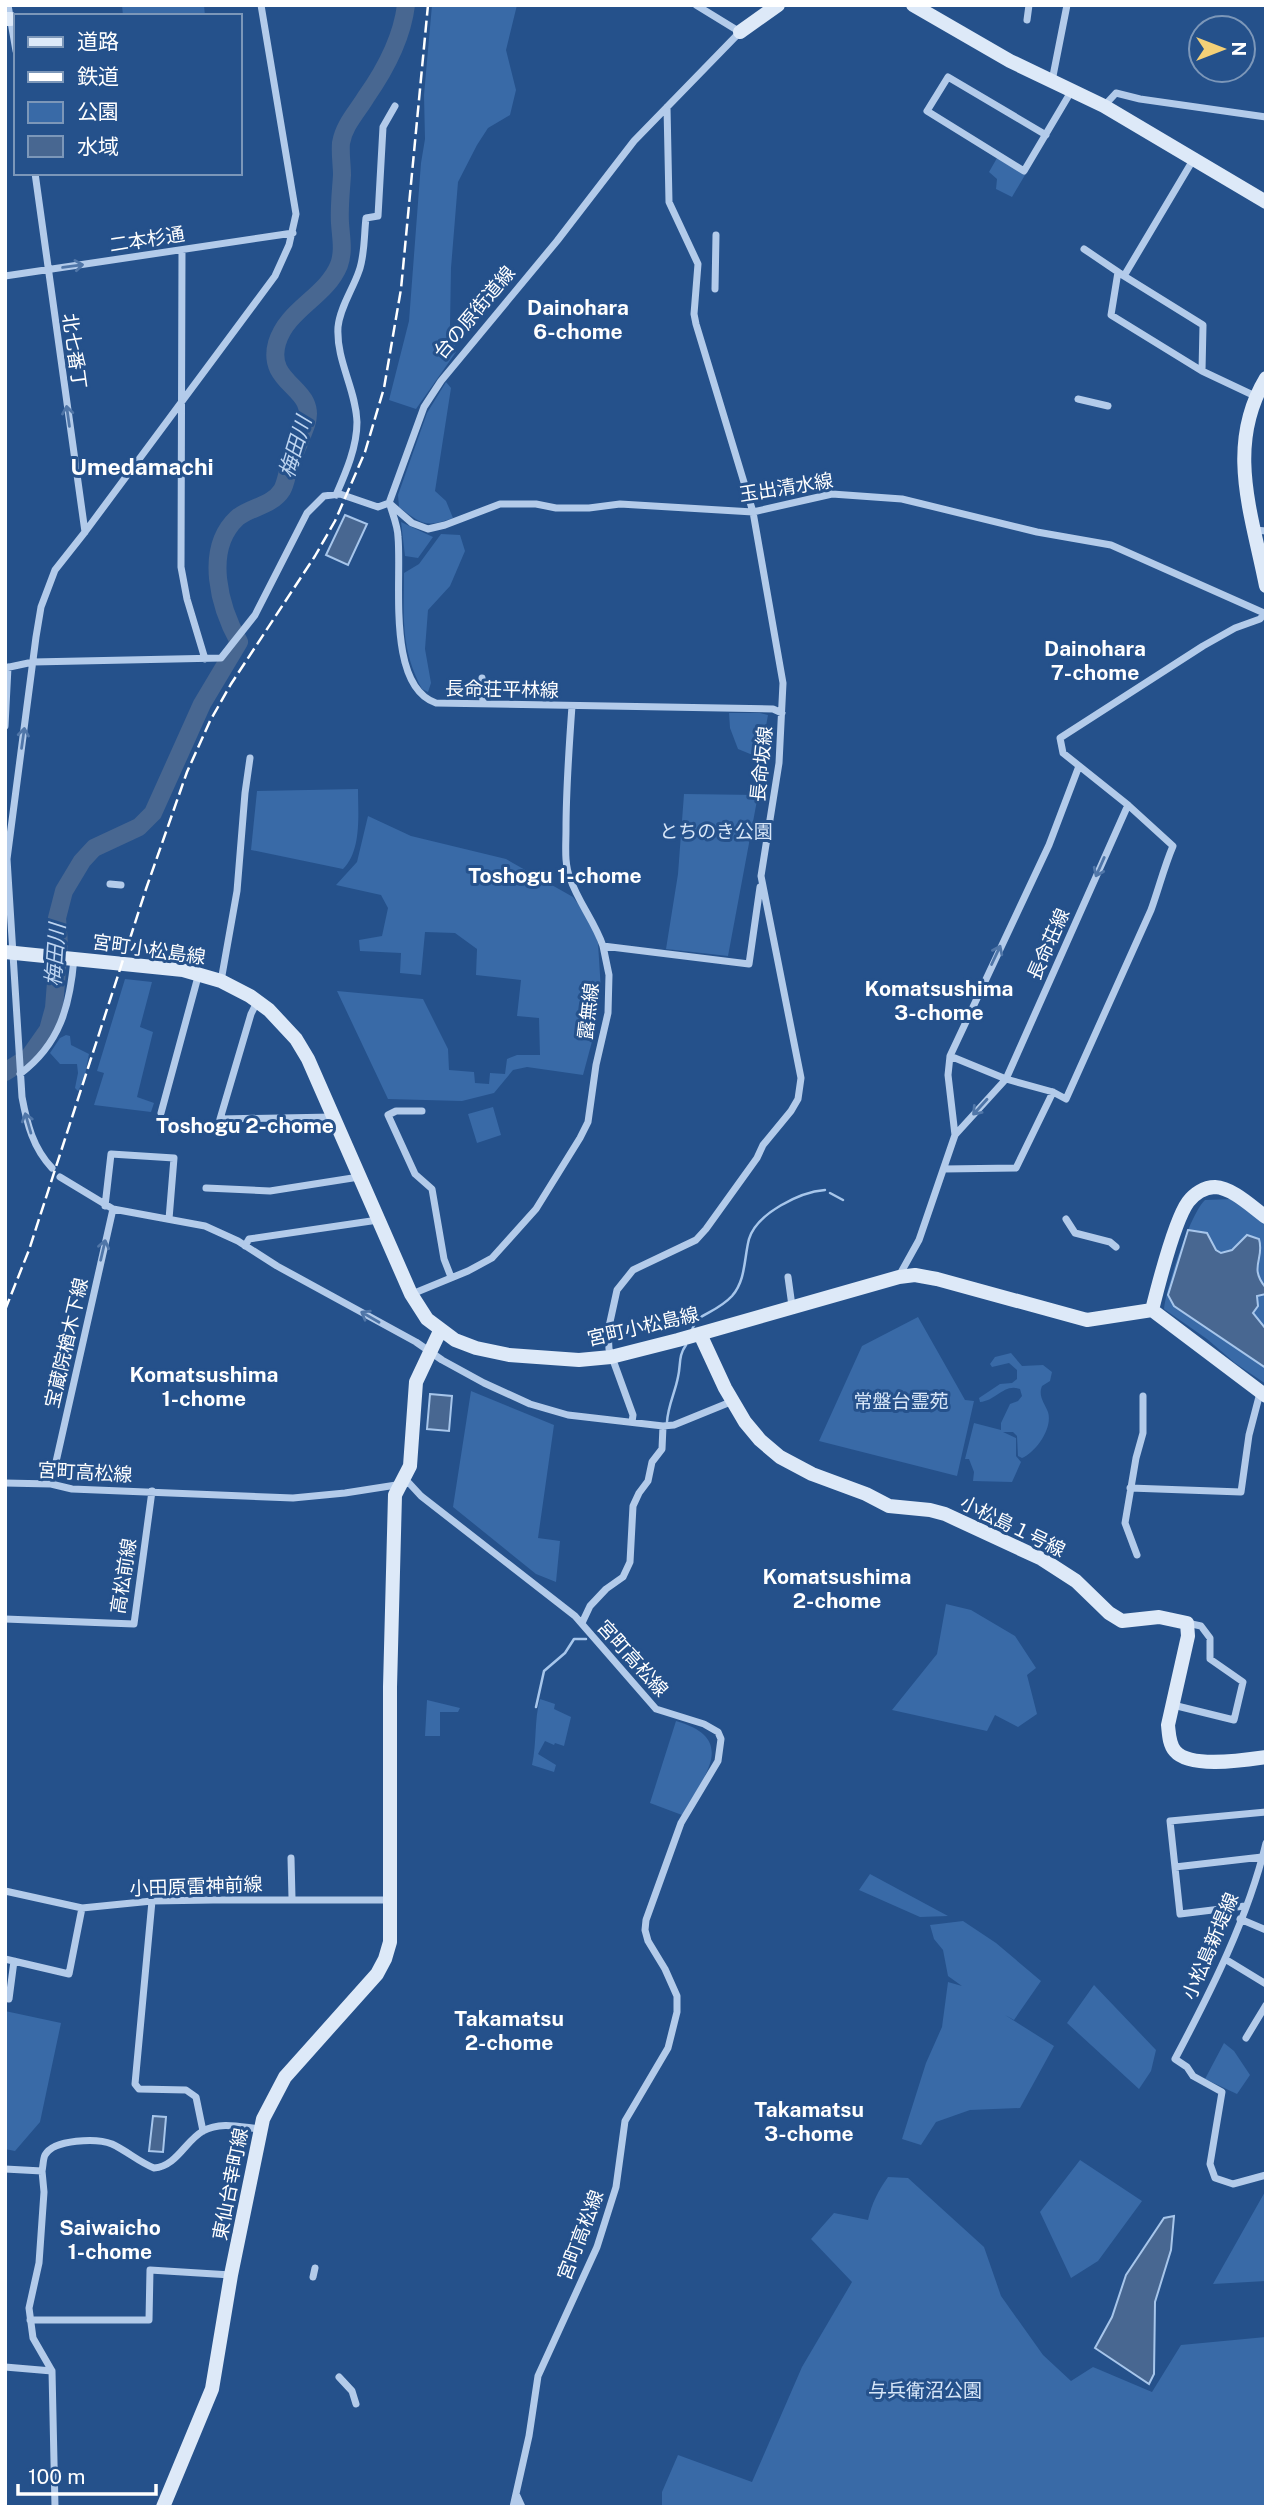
<svg xmlns="http://www.w3.org/2000/svg" width="1271" height="2512" viewBox="0 0 1271 2512" font-family="'Public Sans','Noto Sans JP',sans-serif">
	<style>
		.green { fill: #396aa7 }
		.water { fill: #486791; stroke: #a7c6eb; stroke-width: 2 }
		.lines { fill: none; stroke-linecap: round; stroke-linejoin: round }
		.stream { stroke: #a7c6eb; stroke-width: 2.5 }
		.river { stroke: #486791; stroke-width: 18 }
		.street { stroke: #b3cbea; stroke-width: 7 }
		.secondary { stroke: #dde9f8; stroke-width: 14 }
		.rail { stroke: #fff; stroke-width: 2.5; stroke-dasharray: 12 5; stroke-linecap: butt }
		.oneway { stroke: #5076a8 }
		.labels { text-anchor: middle; dominant-baseline: central; stroke-width: 6; stroke-linejoin: round; paint-order: stroke }
		.street-label { font-size: 19px; fill: #fff; stroke: #25518b }
		.park-label { font-size: 19px; fill: #d7e6f8; stroke: #25518b }
		.neighbourhood-label { font-size: 21px; font-weight: bold; fill: #fff; stroke: #25518b }
		.water-label { font-size: 21px; font-style: italic; fill: #bed5f1; stroke: #25518b }
		.quarter-label { font-size: 23px; font-weight: bold; fill: #fff; stroke: #25518b }
	</style>
	<rect width="100%" height="100%" fill="#25518b"/>
	<!-- green -->
	<path class="green" d="M122,5H204L205,16H123Z
		M432,5H517L506,50L516,90L510,115L488,128L477,145L458,182L451,268L450,325L456,352L416,409L389,400L409,321L421,163L425,139L424,95Z
		M997,158L1025,175L1012,197L996,189L997,179L989,172Z
		M446,382L451,388L435,491L446,501L453,518C426,528 421,524 399,507L398,495L427,413Z
		M401,522L433,537L418,558L405,556Z
		M441,534L460,535L465,551L450,586L428,610L425,649L431,683L428,692L422,689C400,647 404,618 404,573L419,564Z
		M729,713H760L768,715L760,758L738,749L730,728Z
		M358,789C358,814 362,850 343,869L251,850L257,791Z
		M684,794L758,795L728,956L666,949L678,874Z
		M368,816L411,836L506,859L573,897L591,922L598,943L601,991L594,1034L583,1075L527,1067L513,1070L494,1093L462,1101L388,1099L337,991L423,999L448,1049L449,1070L474,1072L475,1083L489,1084L490,1073L505,1074L507,1059L517,1055H540L539,1018L517,1016L521,980L476,975L477,949L455,933L425,932L421,975L400,973L401,953L360,951L359,940L382,936L388,908L381,895L336,885L357,862Z
		M125,979L152,982L140,1027L153,1032L137,1097L154,1103L151,1112L94,1105L104,1073L97,1071Z
		M66,1035L70,1036L71,1045L89,1054L84,1080L78,1091L75,1088L78,1073L77,1064H60L50,1053L60,1038Z
		M493,1107L501,1135L477,1143L468,1114Z
		M1233,1199L1266,1222V1384L1235,1363L1207,1339L1164,1309C1166,1288 1190,1214 1205,1200Z
		M918,1317L965,1400L974,1401L957,1476L819,1441L862,1346Z
		M1011,1353L1022,1366L1043,1365L1052,1372L1050,1381L1042,1386C1038,1396 1044,1402 1048,1412C1053,1428 1036,1452 1022,1458L1018,1456L1017,1436L1013,1432H1003L1016,1438V1456L1021,1462L1012,1482L973,1481L974,1472L969,1459H965L974,1423L1001,1430V1423L1010,1404L1018,1401L1022,1396L1020,1389C1004,1383 996,1401 980,1402L979,1398L1000,1384L1012,1383L1017,1379V1370L1009,1363L992,1367L990,1364L995,1357Z
		M471,1391L554,1425L538,1538L560,1541L556,1582L536,1574L453,1507Z
		M946,1604L971,1610L1015,1636L1036,1668L1027,1675L1037,1714L1018,1727L995,1715L987,1731L892,1710L937,1654Z
		M540,1699L555,1704L554,1709L571,1717L564,1746L555,1743L554,1745L545,1741L538,1754L556,1765L554,1772L532,1765C537,1743 534,1720 540,1699Z
		M427,1700L460,1708L458,1712H440V1736H425Z
		M676,1721C739,1739 704,1776 682,1815L650,1803Z
		M870,1874L948,1916L920,1917L859,1890Z
		M963,1921L996,1943L1041,1981L1014,2020L1005,2015L1054,2046L1020,2108L970,2110L936,2122L921,2145L902,2139L926,2063L942,2027L948,1982L962,1986L948,1976L943,1950L934,1939L930,1925Z
		M1094,1985L1156,2050L1151,2071L1139,2089L1067,2023Z
		M5,2011L61,2023L40,2122L15,2151L5,2149Z
		M1224,2043L1234,2051L1250,2075L1237,2094L1205,2079Z
		M1080,2160L1142,2201L1098,2261L1071,2278L1040,2212Z
		M888,2177L908,2178L984,2247L1001,2296L1043,2355L1071,2381L1093,2367L1152,2392L1181,2345L1266,2337V2507H662V2492L678,2455L752,2482L802,2367L852,2282L811,2239L834,2213L868,2220C872,2203 878,2191 888,2177Z
		M1266,2190V2281L1213,2284Z"/>
	<!-- water -->
	<path class="water" d="M345,515L367,524L348,565L326,555Z
		M1188,1230L1207,1233L1216,1250L1221,1253L1232,1250L1247,1235L1259,1239C1265,1259 1248,1267 1266,1288V1294L1257,1296L1258,1306L1253,1313L1266,1329V1368L1174,1306L1168,1295Z
		M430,1394L452,1396L449,1431L427,1429Z
		M153,2116L166,2117L163,2152L149,2151Z
		M1174,2216L1171,2250L1155,2302L1154,2374L1149,2384L1095,2348L1112,2317L1126,2275L1164,2218Z"/>
	<g class="lines">
		<!-- stream -->
		<path class="stream" d="M830,1193L843,1200
			M692,1330L696,1320C708,1312 721,1308 732,1296C746,1280 744,1258 749,1239C757,1213 800,1192 825,1190
			M667,1422C668,1405 675,1393 678,1377C681,1365 678,1356 686,1345
			M536,1707L544,1671L565,1653L574,1639H586"/>
		<!-- river -->
		<path class="river" d="M5,1072L29,1057L48,1030L54,1008L59,944L57,918L64,891L82,861L94,848L139,827L153,813L202,704L239,642C220,608 203,550 237,518C250,507 272,506 282,490C286,483 287,473 290,465C295,452 301,439 306,425C319,387 265,386 277,343C287,309 326,297 339,265C344,251 341,238 340,223C339,207 341,191 342,175C342,165 340,154 341,143C344,125 357,112 366,97C385,70 402,38 406,5"/>
		<!-- street -->
		<path class="street" d="M8,5L16,51
			M1027,20L1029,5
			M1052,81L1067,5
			M1104,106L1116,93L1140,99L1266,117
			M1046,135L948,77L927,111L1024,171L1072,90
			M35,173L85,532
			M1084,249L1124,276L1193,160
			M182,250L181,567L187,599L205,659
			M1118,272L1111,315L1202,371L1203,325L1124,276
			M5,276L293,233
			M715,289L716,235
			M1202,371L1255,396
			M1078,399L1108,406
			M336,495C346,472 357,447 357,422C356,389 336,361 338,327C340,307 353,289 359,271C365,255 364,234 366,218L378,216L383,127L395,106
			M389,503L412,523L428,529L445,525L500,504H536L556,508H589L620,504L753,512L832,494L902,499L1037,532L1111,545L1264,613
			M390,505C393,515 398,527 398,537C402,579 386,686 436,703L773,709L782,713
			M1255,530L1266,531
			M5,668L33,662L221,658L255,615L307,513L324,496L340,494L378,507L389,503L424,407L441,381L557,241L634,141L740,32L696,5
			M482,678L483,704
			M572,706C569,747 566,788 566,830C566,846 564,863 570,878C578,902 595,922 603,946
			M5,726L8,667
			M110,884L121,885
			M221,981L237,891L245,793L250,758
			M257,1002L251,1014L220,1119L333,1117
			M950,1056L1006,1079L1053,1092L1066,1099L1151,910C1159,888 1164,867 1173,846L1128,805L1063,753L1060,738L1203,646L1235,628L1260,619L1266,612
			M20,1074C60,1044 70,1006 74,958
			M422,1111H396L388,1115L415,1174L432,1189L444,1259L451,1277
			M161,1113L199,973
			M955,1135L948,1075L950,1056L1049,845L1079,766
			M52,1168C33,1148 27,1124 22,1097L7,859L36,637L41,607L55,570L85,532L275,276L289,245L296,214L261,5
			M944,1169L1016,1168L1053,1092
			M60,1177L113,1209L205,1226L238,1241L277,1266L416,1342L442,1360L484,1383L530,1404L568,1415L663,1426
			M206,1188L270,1191L359,1177
			M105,1206L111,1154L174,1158L169,1219
			M1066,1219L1075,1233L1110,1242L1116,1247
			M245,1246L249,1239L378,1220
			M899,1276L919,1240L955,1135L1006,1079L1128,805
			M788,1277L792,1306
			M412,1294L468,1271L492,1258L536,1209L580,1138L588,1122L596,1065L608,1013L609,975L603,946L749,964L760,887
			M632,1422L633,1415L609,1349L608,1331L617,1290L633,1270L696,1240L706,1229L757,1158L763,1145L791,1111L798,1099L801,1078L761,876L779,763L783,683L753,512L696,324L694,314L698,264L669,202L667,107
			M5,1483L51,1484L72,1489L293,1498L345,1493L409,1483L421,1496L575,1616L656,1709L704,1724L718,1732L721,1739L718,1761L681,1823L646,1920L645,1930L648,1941L665,1969L677,1996V2012L668,2048L625,2121L616,2187L597,2247L538,2376L529,2436L513,2507
			M51,1484L113,1209
			M1130,1488L1241,1492L1249,1435L1260,1393
			M1137,1555L1125,1523L1136,1458L1143,1433V1396
			M5,1619L134,1624L152,1491
			M582,1623L590,1606L606,1589L623,1577L630,1562L633,1506L639,1493L648,1481L652,1462L662,1449L663,1426L674,1425L733,1401
			M1173,1705L1234,1720L1243,1682L1210,1659V1638L1201,1626L1187,1623
			M1266,1843C1248,1918 1211,1991 1175,2059L1187,2067L1193,2076L1222,2092L1210,2164L1215,2178L1233,2184L1266,2175
			M291,1858L292,1898
			M1175,1867L1262,1857
			M5,1891L82,1908L152,1901L213,1900H390
			M152,1901L135,2084L139,2089L186,2090L196,2097L203,2131
			M1245,1906L1180,1914L1170,1821L1266,1812
			M1240,1919L1266,1930
			M5,1959L69,1974L82,1908
			M1225,1959L1266,1984
			M5,1998L9,1999L14,1961
			M1246,2038L1266,2005
			M5,2169L42,2171L44,2192L39,2263L29,2308L33,2338L52,2371L55,2507
			M42,2171C43,2167 43,2159 45,2155C54,2139 97,2138 112,2144C127,2151 139,2162 154,2168C177,2166 185,2141 203,2131C220,2121 241,2127 259,2129
			M313,2277L315,2268
			M30,2320H149L150,2270L231,2275
			M5,2367L52,2371
			M339,2377L352,2391L356,2404
			M517,2496L522,2507"/>
		<!-- secondary -->
		<path class="secondary" d="M913,5L1010,61L1104,106L1266,202
			M5,19H11
			M740,32L778,5
			M1266,378C1225,446 1252,514 1266,586
			M5,952L183,970L221,981L250,996L269,1010L296,1039L308,1059L411,1294L427,1319L455,1340L476,1348L509,1355L579,1360L611,1357L678,1340L899,1277L915,1275L937,1279L1087,1320L1152,1310L1266,1396
			M1152,1310C1158,1286 1175,1220 1188,1202C1194,1194 1204,1187 1215,1187C1233,1188 1252,1207 1266,1217
			M700,1334L725,1388L745,1422L760,1440L780,1457L812,1474L866,1494L889,1506L930,1510L945,1514L1042,1559L1076,1581L1109,1613L1122,1621L1159,1617L1187,1623L1188,1636L1168,1725C1169,1734 1169,1744 1175,1751C1190,1769 1245,1760 1266,1757
			M163,2507L212,2389L231,2275L263,2119L285,2077L377,1974L385,1959L390,1942V1687L395,1495L410,1466L416,1382L440,1331"/>
		<!-- rail -->
		<path class="rail" d="M5,1310L29,1250L146,889L187,772L210,721L231,684L315,556L335,521L365,452L384,388L401,289L428,5"/>
	</g>
	<!-- one-way arrows -->
	<defs><path id="oneway-shaft" d="M-6 0H5M1.5-3L5.5 0L1.5 3" fill="none" stroke-width="1.6" stroke-linecap="round" stroke-linejoin="round" transform="scale(1.75)"/></defs>
	<g class="oneway">
		<use href="#oneway-shaft" transform="translate(73 266) rotate(-8)"/>
		<use href="#oneway-shaft" transform="translate(68 416) rotate(-98)"/>
		<use href="#oneway-shaft" transform="translate(23 738) rotate(-82)"/>
		<use href="#oneway-shaft" transform="translate(1100 867) rotate(114)"/>
		<use href="#oneway-shaft" transform="translate(996 955) rotate(-65)"/>
		<use href="#oneway-shaft" transform="translate(980 1107) rotate(132)"/>
		<use href="#oneway-shaft" transform="translate(28 1123) rotate(-106)"/>
		<use href="#oneway-shaft" transform="translate(103 1250) rotate(-77)"/>
		<use href="#oneway-shaft" transform="translate(370 1317) rotate(-150)"/>
	</g>
	<g class="labels">
		<!-- street labels -->
		<g class="street-label">
			<text transform="translate(147 239) rotate(-9)">二本杉通</text>
			<text transform="translate(474 312) rotate(-50)">台の原街道線</text>
			<text transform="translate(75 351) rotate(82)">北七番丁</text>
			<text transform="translate(786 487) rotate(-9)">玉出清水線</text>
			<text transform="translate(502 689) rotate(1)">長命荘平林線</text>
			<text transform="translate(761 764) rotate(-84)">長命坂線</text>
			<text transform="translate(1048 944) rotate(-66)">長命荘線</text>
			<text transform="translate(149 949) rotate(8)">宮町小松島線</text>
			<text transform="translate(588 1011) rotate(-83)">露無線</text>
			<text transform="translate(643 1326) rotate(-13)">宮町小松島線</text>
			<text transform="translate(66 1343) rotate(-77)">宝蔵院楢木下線</text>
			<text transform="translate(85 1472) rotate(3)">宮町高松線</text>
			<text transform="translate(1013 1526) rotate(26)">小松島１号線</text>
			<text transform="translate(123 1576) rotate(-81)">高松前線</text>
			<text transform="translate(633 1658) rotate(48)">宮町高松線</text>
			<text transform="translate(196 1886) rotate(-2)">小田原雷神前線</text>
			<text transform="translate(1210 1946) rotate(-67)">小松島新堤線</text>
			<text transform="translate(230 2184) rotate(-79)">東仙台幸町線</text>
			<text transform="translate(580 2235) rotate(-69)">宮町高松線</text>
		</g>
		<!-- park labels -->
		<g class="park-label">
			<text x="716" y="831">とちのき公園</text>
			<text x="901" y="1401">常盤台霊苑</text>
			<text x="925" y="2390">与兵衛沼公園</text>
		</g>
		<!-- neighbourhood labels -->
		<g class="neighbourhood-label">
			<text x="578" y="307">Dainohara<tspan x="578" dy="24">6-chome</tspan></text>
			<text x="1095" y="648">Dainohara<tspan x="1095" dy="24">7-chome</tspan></text>
			<text x="555" y="875">Toshogu 1-chome</text>
			<text x="939" y="988">Komatsushima<tspan x="939" dy="24">3-chome</tspan></text>
			<text x="245" y="1125">Toshogu 2-chome</text>
			<text x="204" y="1374">Komatsushima<tspan x="204" dy="24">1-chome</tspan></text>
			<text x="837" y="1576">Komatsushima<tspan x="837" dy="24">2-chome</tspan></text>
			<text x="509" y="2018">Takamatsu<tspan x="509" dy="24">2-chome</tspan></text>
			<text x="809" y="2109">Takamatsu<tspan x="809" dy="24">3-chome</tspan></text>
			<text x="110" y="2227">Saiwaicho<tspan x="110" dy="24">1-chome</tspan></text>
		</g>
		<!-- water labels -->
		<g class="water-label">
			<text transform="translate(295 447) rotate(-73)">梅田川</text>
			<text transform="translate(55 955) rotate(-86)">梅田川</text>
		</g>
		<!-- quarter labels -->
		<g class="quarter-label">
			<text x="142" y="466">Umedamachi</text>
		</g>
	</g>
	<!-- border -->
	<rect width="1271" height="2512" fill="none" stroke="#ffffff" stroke-width="14"/>
	<!-- legend -->
	<rect x="14" y="14" width="228" height="161" fill="#25518b" stroke="#7c97b9" stroke-width="2"/>
	<rect x="28" y="37" width="35" height="10" fill="#dde9f8" stroke="#7c97b9" stroke-width="2"/>
	<text x="77" y="49" font-size="21" fill="#ffffff">道路</text>
	<rect x="28" y="72" width="35" height="10" fill="#ffffff" stroke="#7c97b9" stroke-width="2"/>
	<text x="77" y="84" font-size="21" fill="#ffffff">鉄道</text>
	<rect x="28" y="102" width="35" height="21" fill="#396aa7" stroke="#7c97b9" stroke-width="2"/>
	<text x="77" y="119" font-size="21" fill="#ffffff">公園</text>
	<rect x="28" y="136" width="35" height="21" fill="#486791" stroke="#7c97b9" stroke-width="2"/>
	<text x="77" y="154" font-size="21" fill="#ffffff">水域</text>
	<!-- north arrow -->
	<g transform="translate(1222 49) rotate(90)"><circle r="33" fill="#25518b" stroke="#7c97b9" stroke-width="2"/>
	<path d="M0-5L12 26L0 18L-12 26Z" fill="#f4d077"/>
	<text y="-10" font-size="19" font-weight="bold" text-anchor="middle" fill="#ffffff">N</text>
	</g>
	<!-- scale -->
	<path d="M18 2484v10h138v-10" fill="none" stroke="#ffffff" stroke-width="3.5"/>
	<text x="28" y="2484" font-size="21" fill="#ffffff" stroke="#25518b" stroke-width="5" paint-order="stroke">100 m</text>
</svg>
